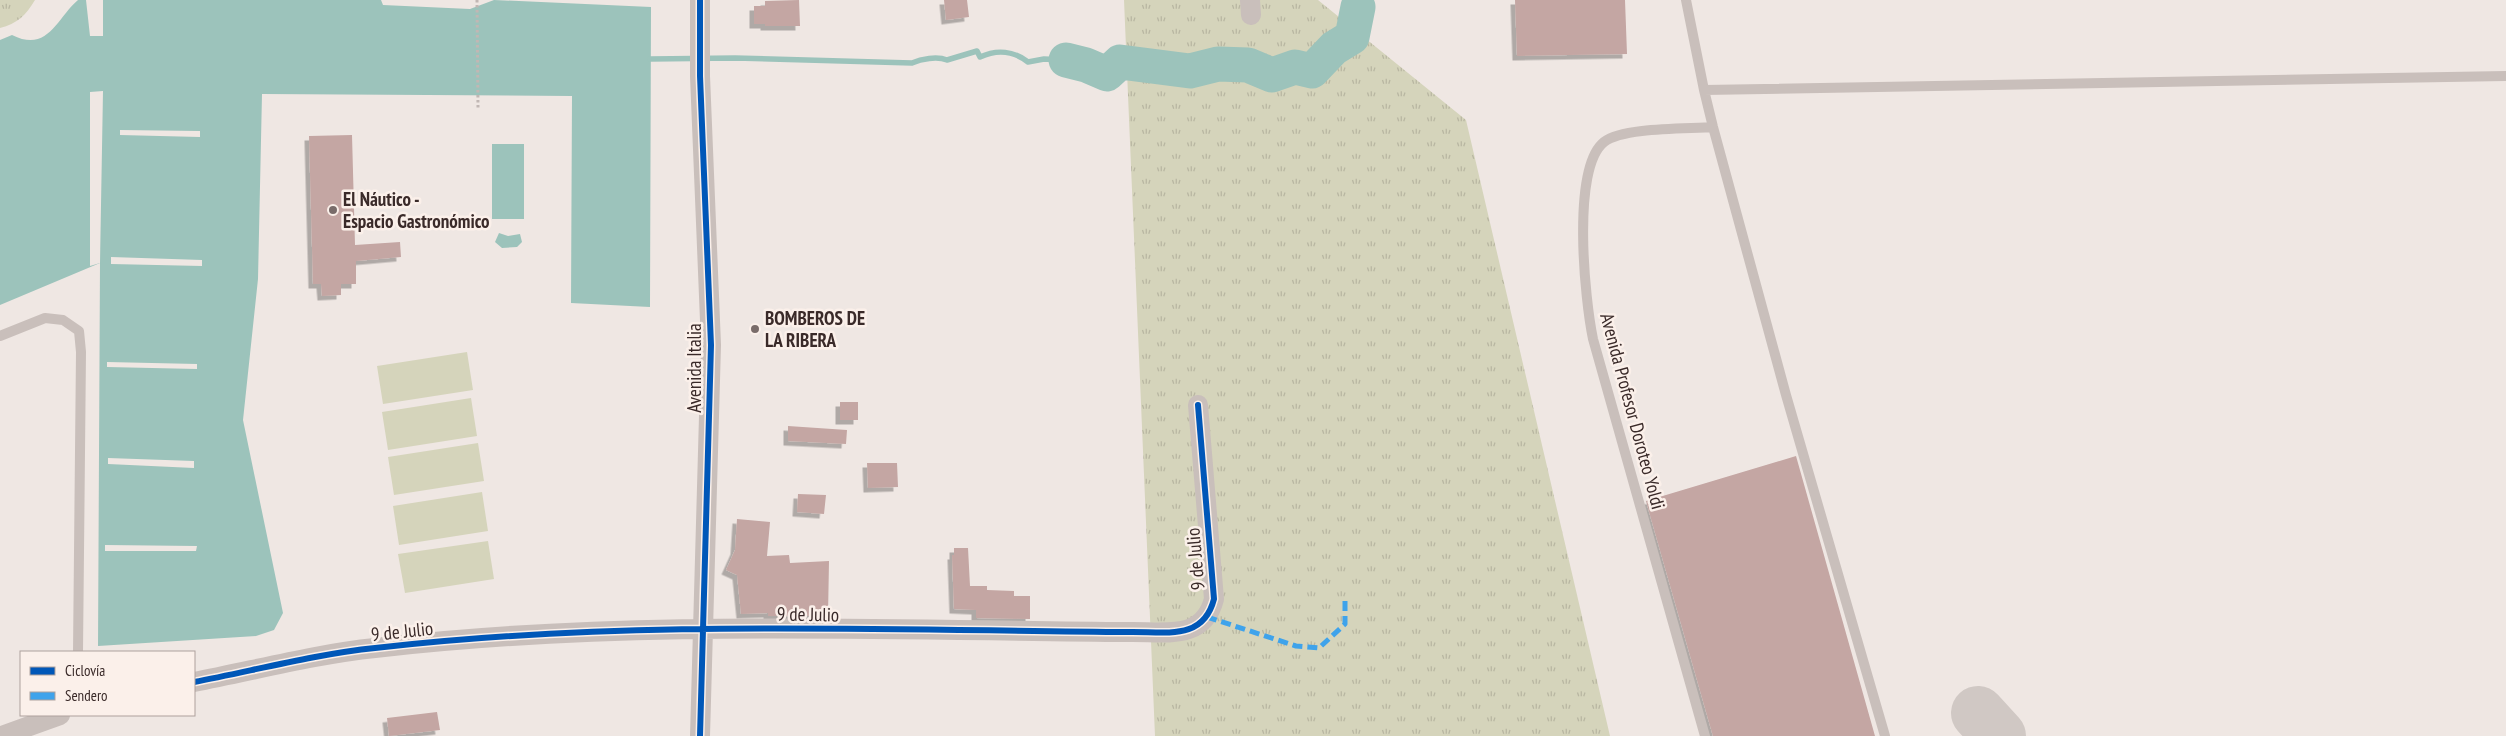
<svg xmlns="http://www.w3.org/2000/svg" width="2506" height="736" viewBox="0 0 2506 736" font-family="'PT Sans Narrow',sans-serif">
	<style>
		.grass { fill: url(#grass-tufts) }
		.pitch { fill: #d5d4bb }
		.water { fill: #9cc3bb }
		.pier { fill: #efe7e3 }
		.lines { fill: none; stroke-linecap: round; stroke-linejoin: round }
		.stream { stroke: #9cc3bb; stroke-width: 5.5 }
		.river { stroke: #9cc3bb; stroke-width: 35 }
		.taxiway { stroke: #d0c8c4; stroke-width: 54 }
		.building { fill: #c4a6a3; filter: url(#shadow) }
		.path { stroke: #c1b7b4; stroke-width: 3; stroke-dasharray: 2.5 2.5; stroke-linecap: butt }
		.lane { stroke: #c9bfbb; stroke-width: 10 }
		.street { stroke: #c9bfbb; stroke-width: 20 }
		.quiet { stroke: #3fa3eb; stroke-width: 5; stroke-dasharray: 10 5; stroke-linecap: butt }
		.cycleway-casing { stroke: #fbf0ea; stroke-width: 9 }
		.cycleway { stroke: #0057b8; stroke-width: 6 }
		.poi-dot { fill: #796c6a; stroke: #fbf0ea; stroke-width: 2 }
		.labels { text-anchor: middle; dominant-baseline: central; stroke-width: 5; stroke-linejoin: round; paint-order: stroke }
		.poi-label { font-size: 19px; font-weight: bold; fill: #3a2a29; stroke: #fbf0ea; text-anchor: start }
		.street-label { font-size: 19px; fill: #3a2a29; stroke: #fbf0ea }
	</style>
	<defs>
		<pattern id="grass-tufts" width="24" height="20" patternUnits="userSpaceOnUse" patternTransform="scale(1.25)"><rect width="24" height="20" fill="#d5d4bb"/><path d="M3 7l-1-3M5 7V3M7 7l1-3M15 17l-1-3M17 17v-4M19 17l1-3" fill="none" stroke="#b8b6a1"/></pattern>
		<filter id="shadow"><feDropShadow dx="-4.5" dy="4.5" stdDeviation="0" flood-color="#0004"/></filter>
	</defs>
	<rect width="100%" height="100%" fill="#efe7e3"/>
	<!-- grass -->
	<path class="grass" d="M0,0H35C26,15 17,24 0,28Z
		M1124,0H1318L1466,120L1610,736H1155Z"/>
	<!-- pitch -->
	<path class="pitch" d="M467,352L473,390L383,404L377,366Z
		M471,398L477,436L388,450L382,412Z
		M478,443L484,481L394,495L388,457Z
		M482,492L488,531L399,545L393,506Z
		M488,541L494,579L405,593L398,554Z"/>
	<!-- water -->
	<path class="water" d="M78,0H86L90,36H103V0H381L383,5L470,9L494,0L651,7L650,307L571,303L572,96L262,94L258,279L243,420L283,613L274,630L256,636L98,646L100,263L0,305V40L12,35C48,53 56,19 78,0Z
		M492,144H524V219H492Z
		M499,233L508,236L520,234L522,242L517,247L502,248L495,242Z"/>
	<!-- pier -->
	<path class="pier" d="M103,91L100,263L90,266V92Z
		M120,130L200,131V137L120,135Z
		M111,257L202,260V266L111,264Z
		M107,362L197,364V369L107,367Z
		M108,458L194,461V468L108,464Z
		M105,545L197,546L196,551H105Z"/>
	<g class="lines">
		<!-- stream -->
		<path class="stream" d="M650,59L735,58L912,63C921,59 937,56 947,60L977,51L980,57C997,49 1014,51 1028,62L1044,59L1066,60"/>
		<!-- river -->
		<path class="river" d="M1066,60L1086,65L1107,74L1120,62L1190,71L1218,64L1248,65L1272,75L1295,67L1312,71L1334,48L1352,37L1358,7"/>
		<!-- taxiway -->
		<path class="taxiway" d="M1978,713L1999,736"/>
	</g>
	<!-- building -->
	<path class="building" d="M799,0L800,26H765V24H754V6H765V1Z
		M944,0H967L969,17L946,20Z
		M1515,0H1625L1627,54L1517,56Z
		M352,135L355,245L400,242L401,257L356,261V284H341V295L322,296L321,284H313L309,136Z
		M840,402H858V420H840Z
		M788,426L847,430L846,444L788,441Z
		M1796,456L1875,736H1713L1646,501Z
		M867,463H897L898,487L868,488Z
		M798,494L826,495L824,514L797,512Z
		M737,519L770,522L767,556L789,555L790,563L829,561L828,616H768V613L741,614L737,575L726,570L735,550Z
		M954,548H968L970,586H987V590L1014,591V596H1030V619L976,618V610L954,609L952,555H954Z
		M437,712L440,730L389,736L387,718Z"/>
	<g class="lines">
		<!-- path -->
		<path class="path" d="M477,0L478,108"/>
		<!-- lane -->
		<path class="lane" d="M1686,0L1704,90L1713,127L1786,395L1885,736
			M1704,90L2506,76
			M0,336L45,318L63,320L79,331L81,352L78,652
			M1705,736L1593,339C1585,301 1571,168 1604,142C1623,127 1688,129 1713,127"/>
		<!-- street -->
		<path class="street" d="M700,0V76L711,345L700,736
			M1250,0L1251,15
			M194,682C252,671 316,654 375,648C625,619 877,630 1128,632C1164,631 1203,642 1214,599L1198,405
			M2,736L60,715"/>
		<!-- quiet -->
		<path class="quiet" d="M1207,617L1296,646L1319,648L1345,624V596"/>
		<defs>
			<path id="cycleway" d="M700,0V76L711,345L700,736
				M194,682C252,671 316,654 375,648C625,619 877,630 1128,632C1164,631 1203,642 1214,599L1198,405"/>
		</defs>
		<!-- cycleway casing -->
		<use href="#cycleway" class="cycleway-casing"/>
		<!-- cycleway -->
		<use href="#cycleway" class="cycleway"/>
	</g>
	<!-- markers -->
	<g class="poi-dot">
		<circle cx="333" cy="210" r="5"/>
		<circle cx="755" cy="329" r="5"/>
	</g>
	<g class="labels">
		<!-- poi labels -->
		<g class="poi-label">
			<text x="343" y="199">El Náutico -<tspan x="343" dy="22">Espacio Gastronómico</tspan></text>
			<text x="765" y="318">BOMBEROS DE<tspan x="765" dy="22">LA RIBERA</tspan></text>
		</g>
		<!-- street labels -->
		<g class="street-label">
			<text transform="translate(694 368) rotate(-90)">Avenida Italia</text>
			<text transform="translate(1633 411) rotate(75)">Avenida Profesor Doroteo Yoldi</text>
			<text transform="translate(1195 559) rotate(-95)">9 de Julio</text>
			<text transform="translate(808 614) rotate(1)">9 de Julio</text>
			<text transform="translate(402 631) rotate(-6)">9 de Julio</text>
		</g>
	</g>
	<!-- legend -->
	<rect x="20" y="651" width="175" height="65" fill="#fbf0ea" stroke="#aea19d"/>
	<rect x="30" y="667" width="25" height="8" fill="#0057b8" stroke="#aea19d"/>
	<text x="65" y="676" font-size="15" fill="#3a2a29">Ciclovía</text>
	<rect x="30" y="692" width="25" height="8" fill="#3fa3eb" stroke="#aea19d"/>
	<text x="65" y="701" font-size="15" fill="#3a2a29">Sendero</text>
</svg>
